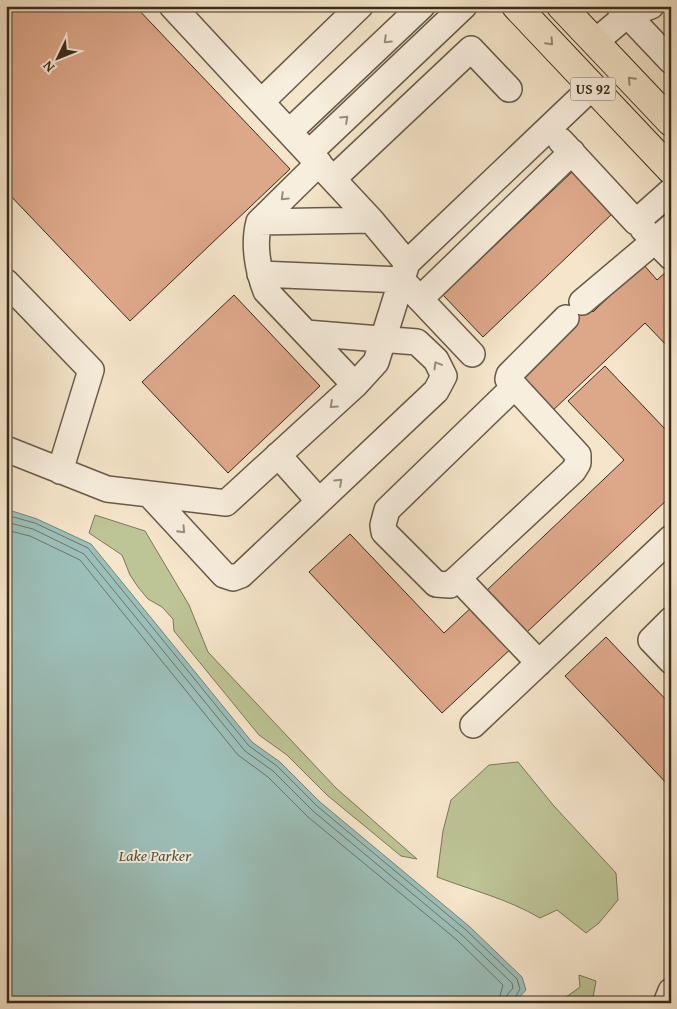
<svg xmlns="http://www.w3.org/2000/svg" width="677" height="1009" viewBox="0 0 677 1009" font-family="'Gentium Book Plus',serif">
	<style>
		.green { fill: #bdc496; stroke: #7b7858 }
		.water { fill: #9cbfb9; stroke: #74847a }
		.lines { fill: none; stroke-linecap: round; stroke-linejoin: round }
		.shore { stroke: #6a766a; stroke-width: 1 }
		.building { fill: #dda78a; stroke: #392c1b }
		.minor-casing { stroke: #685a47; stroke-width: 28 }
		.major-casing { stroke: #392c1b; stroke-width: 30 }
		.minor { stroke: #f8eedd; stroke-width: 25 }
		.major { stroke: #f5e5ca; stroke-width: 28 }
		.oneway { stroke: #988d7c }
		.oneway2 { stroke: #978872 }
		.labels { text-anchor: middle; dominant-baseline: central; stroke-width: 4; stroke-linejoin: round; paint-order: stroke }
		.shield { fill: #f8eedd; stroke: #726655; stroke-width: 1 }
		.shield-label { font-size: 14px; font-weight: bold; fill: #392c1b }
		.water-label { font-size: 16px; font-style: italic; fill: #525142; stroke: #f8eedd }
	</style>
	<rect width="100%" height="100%" fill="#f5e5ca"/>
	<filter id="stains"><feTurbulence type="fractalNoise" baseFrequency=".004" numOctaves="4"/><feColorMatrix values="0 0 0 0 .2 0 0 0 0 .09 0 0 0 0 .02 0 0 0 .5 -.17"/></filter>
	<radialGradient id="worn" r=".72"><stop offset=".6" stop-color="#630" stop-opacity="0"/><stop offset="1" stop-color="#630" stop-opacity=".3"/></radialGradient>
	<!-- green -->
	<path class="green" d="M95,515L145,531L189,605L208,652L336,788L417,859L401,856L327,795L287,755L259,735L174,631L173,619L162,607L148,599L138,587L130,575L122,555L89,533Z
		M518,762L554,806L616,873L618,900L599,923L586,933L557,910L540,918C508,899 471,890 437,877L443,831L451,800L489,765Z
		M579,975L596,981L592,1003H558L580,987Z"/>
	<!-- water -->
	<path class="water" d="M6,509L37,519L91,544L252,742L280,762L320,802L470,927L522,977L526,990L514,1003H6Z"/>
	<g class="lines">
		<!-- shore -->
		<path class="shore" d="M6,515L35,523L88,548L249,746L277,766L317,806L466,930L517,979L520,989L512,1003
			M6,522L33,529L84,554L245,751L273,771L313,811L462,935L512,983L513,988L507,995L505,1003
			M6,530L30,536L80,560L238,755L268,777L308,817L457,940L503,985L498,1003"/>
	</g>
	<!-- building -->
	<path class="building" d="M6,6H135L290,169L130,321L6,191Z
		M573,171L613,213L483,337L443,295Z
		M643,264L657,280L667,271L671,275V350L645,323L550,413L519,381L575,327L561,312L577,296L593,312Z
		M234,295L320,386L228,473L142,382Z
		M605,366L666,430L671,425V496L526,633L486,591L624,460L568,401Z
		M350,534L444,633L475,604L514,646L442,713L309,572Z
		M606,637L671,705V788L565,676Z"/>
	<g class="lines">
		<defs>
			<path id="minor" d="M172,6L261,102
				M360,6L261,102L371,220L407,263L592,87
				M619,6L671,61
				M595,42L627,15L651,6
				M289,132L422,6
				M561,141L636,222L671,191
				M310,152L464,6
				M319,163L259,222C253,244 258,271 266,291L355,385
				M333,179L471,49L509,89
				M259,222L371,220
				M643,229L671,257
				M260,274L402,280L472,354
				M6,282L91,370L60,471
				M420,299L572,152
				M582,302L671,227
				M514,387L387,510L383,525L384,532L436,584L450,585L458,578L573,471L578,463V455L508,379L509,375L566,318
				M6,449L107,489L226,503L355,385L376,362L407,263
				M278,455L319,501
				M149,494L224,575L233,578L241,575L436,391L444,376L436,360L417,342L306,333
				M458,578L539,663
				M671,620L651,640L671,661
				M473,725L671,538
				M667,1001L671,991"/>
			<path id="major" d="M516,6L671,170
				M561,6L671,122"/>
		</defs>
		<!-- minor casing -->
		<use href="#minor" class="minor-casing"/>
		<!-- major casing -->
		<use href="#major" class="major-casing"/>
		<!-- minor -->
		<use href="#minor" class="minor"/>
		<!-- major -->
		<use href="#major" class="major"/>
	</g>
	<!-- one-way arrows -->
	<defs><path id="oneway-chevron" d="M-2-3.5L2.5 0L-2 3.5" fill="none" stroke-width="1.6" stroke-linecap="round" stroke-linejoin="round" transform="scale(1.25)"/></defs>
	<g class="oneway">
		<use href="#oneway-chevron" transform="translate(387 40) rotate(136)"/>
		<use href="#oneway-chevron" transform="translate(345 119) rotate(-43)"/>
		<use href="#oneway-chevron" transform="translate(284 197) rotate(136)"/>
		<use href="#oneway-chevron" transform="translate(437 365) rotate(-121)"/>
		<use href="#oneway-chevron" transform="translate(333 405) rotate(138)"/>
		<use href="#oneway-chevron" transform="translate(339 482) rotate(-43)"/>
		<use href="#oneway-chevron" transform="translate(182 530) rotate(47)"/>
	</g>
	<g class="oneway2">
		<use href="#oneway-chevron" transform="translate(550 42) rotate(47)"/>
		<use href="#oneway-chevron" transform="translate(631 80) rotate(-134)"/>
	</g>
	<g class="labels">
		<!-- shield labels -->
		<rect class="shield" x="570.5" y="77.5" width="45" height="23" rx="4"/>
		<g class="shield-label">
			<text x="593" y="89">US 92</text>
		</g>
		<!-- water labels -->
		<g class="water-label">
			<text x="155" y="855">Lake Parker</text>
		</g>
	</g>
	<!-- margin -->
	<rect width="677" height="1009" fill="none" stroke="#f5e5ca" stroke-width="25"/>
	<rect x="8" y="8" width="662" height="994" fill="none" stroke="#392c1b" stroke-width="2.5"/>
	<rect x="12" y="12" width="652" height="984" fill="none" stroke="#392c1b"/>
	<!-- north arrow -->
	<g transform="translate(58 58) rotate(227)" stroke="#f8eedd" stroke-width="4" paint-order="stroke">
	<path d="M0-4L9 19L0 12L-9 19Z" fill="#392c1b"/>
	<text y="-8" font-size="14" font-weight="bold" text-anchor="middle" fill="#392c1b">N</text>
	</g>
	<rect width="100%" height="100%" filter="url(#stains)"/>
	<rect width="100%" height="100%" fill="url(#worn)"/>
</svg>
